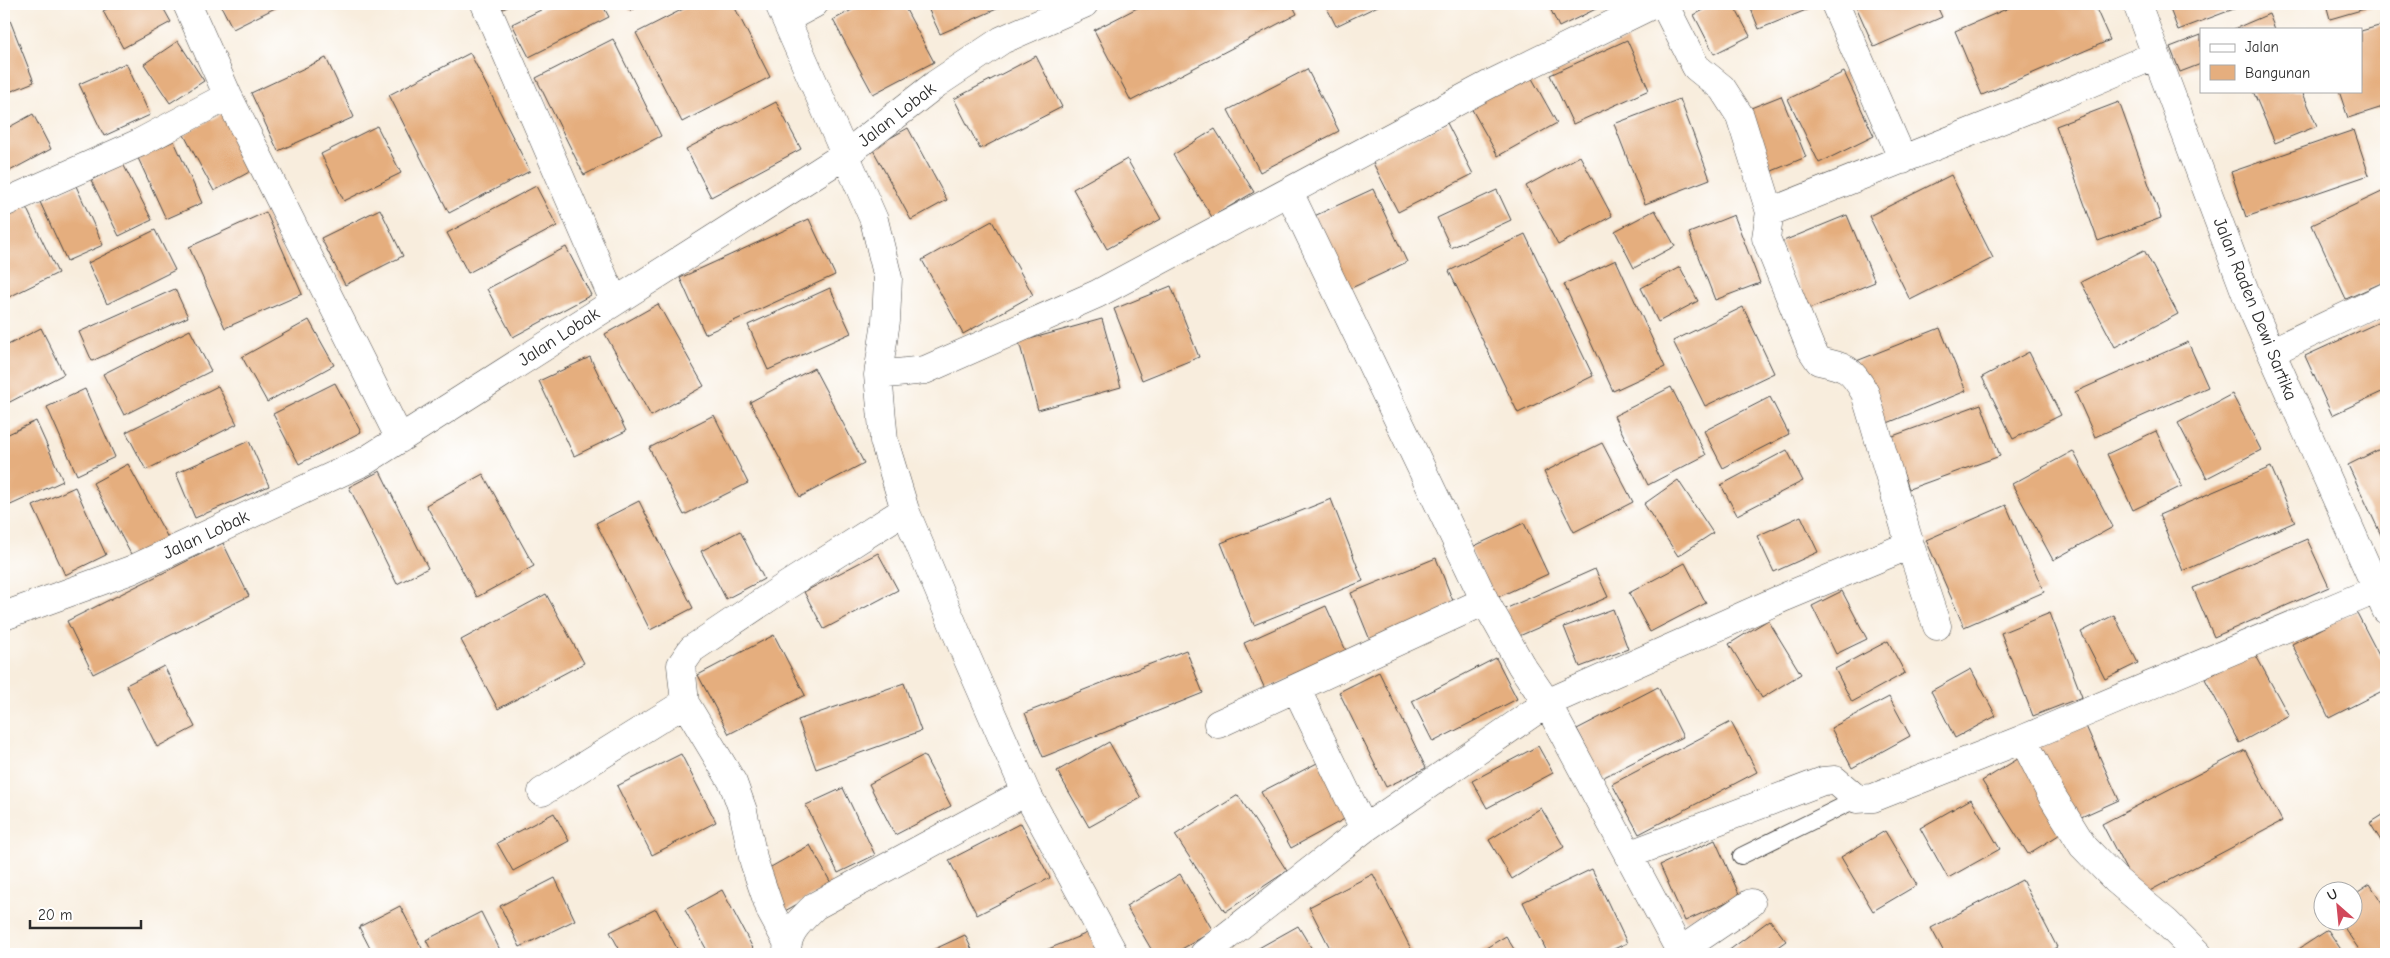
<svg xmlns="http://www.w3.org/2000/svg" width="2390" height="958" viewBox="0 0 2390 958" font-family="'Comic Neue',sans-serif">
	<style>
		.building { fill: #e5ae7e }
		.lines { fill: none; stroke-linecap: round; stroke-linejoin: round }
		.lane-casing { stroke: #4a4846; stroke-width: 18 }
		.street-casing { stroke: #4a4846; stroke-width: 29 }
		.lane { stroke: #fff; stroke-width: 16 }
		.street { stroke: #fff; stroke-width: 28 }
		.labels { text-anchor: middle; dominant-baseline: central; stroke-width: 5; stroke-linejoin: round; paint-order: stroke }
		.street-label { font-size: 18px; fill: #2b2b2b; stroke: #fff }
	</style>
	<rect width="100%" height="100%" fill="#fff"/>
	<filter id="ink" filterUnits="userSpaceOnUse"><feTurbulence type="fractalNoise" baseFrequency=".02" numOctaves="2"/><feDisplacementMap in="SourceGraphic" scale="10" xChannelSelector="R" yChannelSelector="G"/><feConvolveMatrix kernelMatrix="1 2 1 2 8 2 1 2 1" color-interpolation-filters="sRGB"/></filter>
	<filter id="wash" filterUnits="userSpaceOnUse"><feTurbulence type="fractalNoise" baseFrequency=".0096" numOctaves="4" result="noise"/><feDisplacementMap in="SourceGraphic" scale="20" xChannelSelector="R" yChannelSelector="G"/><feGaussianBlur stdDeviation="1.12" result="paint"/><feColorMatrix in="noise" values="0 0 0 0 0 0 0 0 0 0 0 0 0 0 0 0 0 1.4 0 .05"/><feComposite in="paint" operator="in"/></filter>
	<g filter="url(#wash)">
		<rect width="100%" height="100%" fill="#f8eddd"/>
		<g id="blocks">
			<!-- building -->
			<path class="building" d="M116,4H161L171,22L123,48L103,11Z
				M220,4H283L233,29Z
				M351,4H362L353,8Z
				M500,4H514L503,9Z
				M553,4H602L609,17L529,57L512,24Z
				M626,4H644L630,11Z
				M693,4H733L770,77L682,122L636,33Z
				M863,4H903L934,62L873,94L833,20Z
				M926,4H1008L940,34Z
				M1145,4H1292L1297,14L1131,101L1094,30Z
				M1325,4H1382L1336,26Z
				M1548,4H1606L1559,27Z
				M1715,4H1733L1750,36L1714,54L1694,15Z
				M1749,4H1809L1811,8L1759,29Z
				M1855,4H1936L1942,17L1874,47Z
				M2018,4H2094L2110,40L1982,95L1955,31Z
				M2168,4H2247L2178,30Z
				M2326,4H2374L2375,6L2330,19Z
				M4,5L34,82L4,94Z
				M2269,14L2275,29H2234Z
				M2386,24V106L2348,118L2339,91H2361V31Z
				M2201,35V64L2180,72L2170,47Z
				M613,39L661,136L584,175L536,78Z
				M1627,40L1649,90L1573,124L1550,75Z
				M178,41L204,81L170,103L144,64Z
				M470,53L530,171L449,213L389,95Z
				M1036,56L1062,107L980,149L954,99Z
				M326,58L354,117L278,151L251,93Z
				M126,63L150,115L104,136L79,84Z
				M1307,69L1339,131L1260,172L1228,110Z
				M1844,72L1874,136L1819,163L1788,99Z
				M1529,73L1557,123L1498,156L1470,106Z
				M2253,91H2302L2317,126L2275,143Z
				M1781,96L1806,157L1772,171L1746,110Z
				M1680,99L1710,179L1645,204L1614,124Z
				M776,102L801,149L711,197L686,149Z
				M2119,102L2161,218L2098,241L2056,126Z
				M223,113L253,170L214,191L184,135Z
				M33,114L51,149L4,174V130Z
				M1447,123L1473,174L1398,212L1372,161Z
				M377,126L401,173L344,201L321,154Z
				M908,128L947,200L911,220L872,148Z
				M1215,129L1254,192L1212,217L1173,155Z
				M2354,130L2369,175L2246,217L2231,172Z
				M174,141L202,203L166,219L138,158Z
				M1580,156L1612,216L1558,245L1526,186Z
				M1127,159L1161,219L1107,249L1073,189Z
				M123,164L152,220L119,236L91,180Z
				M1951,175L1993,258L1910,300L1869,216Z
				M76,186L103,245L67,261L40,202Z
				M536,186L557,226L468,273L447,233Z
				M1373,189L1407,262L1345,291L1310,218Z
				M1497,190L1511,220L1451,248L1437,218Z
				M2386,190V281L2346,299L2312,225Z
				M25,205L58,273L7,298L4,291V215Z
				M380,209L403,256L345,285L321,238Z
				M1655,210L1675,246L1634,268L1615,231Z
				M266,212L302,294L225,328L189,247Z
				M1734,215L1760,283L1715,300L1689,233Z
				M1847,215L1875,282L1809,309L1781,242Z
				M809,219L835,275L705,334L680,278Z
				M992,221L1033,295L963,334L922,260Z
				M155,230L175,270L107,304L88,263Z
				M1525,234L1593,376L1518,413L1449,271Z
				M566,247L591,295L513,337L487,289Z
				M2144,250L2178,314L2115,347L2081,282Z
				M1616,260L1665,367L1613,391L1564,284Z
				M1680,267L1698,301L1658,322L1641,288Z
				M1171,286L1199,357L1142,380L1114,309Z
				M830,288L851,333L768,370L748,325Z
				M175,289L188,317L92,361L79,332Z
				M658,304L704,386L651,416L605,334Z
				M1743,307L1774,373L1705,406L1673,341Z
				M1102,319L1121,387L1038,410L1019,342Z
				M2386,319V390L2332,415L2305,356Z
				M309,320L334,365L267,402L242,357Z
				M41,328L64,374L4,405V347Z
				M1940,328L1966,391L1880,426L1854,362Z
				M190,330L211,371L124,415L103,374Z
				M2188,342L2208,387L2095,437L2075,392Z
				M2029,352L2061,415L2013,439L1982,377Z
				M590,357L626,431L574,456L539,381Z
				M814,368L864,463L800,497L750,402Z
				M335,383L361,432L299,464L273,414Z
				M218,386L237,424L146,470L126,432Z
				M1671,387L1706,455L1648,485L1614,416Z
				M85,389L115,457L77,475L47,407Z
				M2232,394L2261,450L2207,478L2178,423Z
				M1770,397L1789,434L1723,468L1704,431Z
				M1981,404L2000,456L1909,489L1890,437Z
				M714,415L748,483L684,515L649,448Z
				M36,421L63,481L4,508V436Z
				M2156,431L2182,486L2133,510L2107,454Z
				M249,441L269,486L195,518L176,473Z
				M1602,443L1633,502L1574,532L1544,472Z
				M2386,446V535L2382,537L2348,465Z
				M1787,450L1803,481L1737,515L1721,485Z
				M2073,451L2113,527L2053,560L2012,484Z
				M128,464L168,538L132,556L93,483Z
				M2271,467L2295,522L2183,571L2159,515Z
				M380,471L428,568L397,584L349,487Z
				M483,474L534,566L477,597L426,505Z
				M1678,480L1713,533L1678,556L1644,504Z
				M75,487L106,555L65,575L33,506Z
				M1331,499L1363,581L1254,625L1221,543Z
				M639,501L693,608L650,630L596,523Z
				M2006,505L2044,592L1964,627L1926,540Z
				M1801,516L1818,552L1774,572L1757,536Z
				M1524,523L1548,574L1494,599L1470,548Z
				M740,531L764,579L726,599L701,551Z
				M2307,539L2329,587L2214,637L2193,588Z
				M223,543L249,596L93,674L67,621Z
				M878,553L898,590L824,629L804,592Z
				M1436,558L1457,611L1372,645L1351,593Z
				M1685,563L1706,603L1650,632L1629,593Z
				M1595,569L1608,597L1517,637L1505,609Z
				M1842,591L1867,639L1836,654L1812,606Z
				M546,594L584,663L498,709L461,640Z
				M1326,606L1347,653L1265,689L1244,643Z
				M1613,609L1628,649L1580,667L1564,627Z
				M2356,611L2386,669V689L2329,718L2292,644Z
				M2050,613L2082,697L2033,716L2001,633Z
				M2114,615L2138,663L2105,679L2081,632Z
				M1768,620L1801,674L1762,698L1729,644Z
				M774,635L805,695L729,734L698,675Z
				M1888,641L1905,673L1852,702L1835,669Z
				M1186,650L1203,693L1043,757L1025,713Z
				M2254,652L2289,716L2239,743L2205,679Z
				M1496,658L1517,699L1433,742L1412,701Z
				M164,666L195,727L157,747L126,685Z
				M1971,669L1996,716L1955,738L1931,691Z
				M1379,672L1426,768L1386,787L1339,692Z
				M904,683L921,731L816,769L798,720Z
				M1658,687L1683,737L1602,778L1577,729Z
				M1889,697L1910,736L1852,768L1831,728Z
				M1731,722L1757,772L1639,834L1612,784Z
				M2085,724L2119,800L2070,822L2036,746Z
				M1109,742L1141,798L1089,827L1057,771Z
				M1538,746L1553,773L1487,808L1472,781Z
				M2245,750L2282,821L2140,896L2102,824Z
				M681,754L716,822L652,855L617,786Z
				M924,755L951,806L895,835L869,784Z
				M2021,757L2067,830L2028,854L1982,781Z
				M1321,761L1350,816L1291,848L1261,792Z
				M843,788L875,855L838,873L806,805Z
				M1238,795L1287,871L1225,912L1175,835Z
				M1971,799L2000,849L1948,878L1920,828Z
				M1541,808L1564,847L1512,879L1489,840Z
				M554,813L569,841L513,871L497,843Z
				M2386,813V849L2370,823Z
				M1021,823L1050,878L977,915L949,860Z
				M1885,831L1917,885L1873,911L1841,857Z
				M1715,840L1740,896L1685,921L1660,865Z
				M810,845L832,885L783,912L762,872Z
				M1592,869L1627,943L1603,954H1548L1523,902Z
				M1180,874L1213,931L1173,954H1154L1126,906Z
				M1373,874L1412,951L1405,954H1333L1309,907Z
				M555,878L575,920L520,947L500,906Z
				M2022,880L2057,947L2044,954H1945L1931,928Z
				M2370,884L2386,909V954H2362L2339,920H2352V896Z
				M722,890L756,954H709L685,910Z
				M400,906L425,954H373L359,927Z
				M656,909L680,954H622L610,932Z
				M481,912L502,954H433L426,940Z
				M1770,920L1786,941L1768,954H1724Z
				M1298,926L1315,954H1248Z
				M2328,930L2344,954H2291Z
				M1090,932L1099,954H1036Z
				M965,935L974,954H924Z
				M1506,936L1517,954H1476Z"/>
		</g>
	</g>
	<g filter="url(#ink)">
		<use href="#blocks" fill-opacity="0" stroke="#4a4846" stroke-width="1"/>
		<g class="lines">
			<defs>
				<path id="lane" d="M1741,856L1857,799"/>
				<path id="street" d="M187,4L228,96L400,439
					M485,4L614,301
					M779,4L874,220L888,278L886,321L878,375L884,441L905,510L965,653L1026,792L1114,954
					M1664,4L1696,67L1722,88L1740,116L1770,212L1766,238L1811,349L1819,361C1846,367 1851,368 1865,393L1910,545L1937,626
					M1835,4L1903,160
					M2137,4L2249,302L2386,610
					M786,19L814,4
					M1289,192L1485,601L1521,665L1547,703L1680,951
					M4,203L139,143L228,96
					M1770,212L2031,108L2156,55
					M2271,352L2386,297
					M878,375L925,370L1097,294L1490,84L1654,4
					M4,616L131,570L365,461L845,155L936,84L1002,40L1084,4
					M1296,688L1364,829
					M685,703L733,783L743,811L754,862L771,912L786,940
					M1218,724L1485,601
					M2023,739L2052,796L2083,846L2116,880L2166,922L2198,954
					M542,792L685,703L681,665L692,649L783,588L905,510
					M1628,855L1823,781L1835,780L1857,799L1873,798L2023,739L2376,590
					M787,954C786,932 800,921 815,906L1026,792
					M1204,954L1364,829L1547,703L1785,597L1910,545
					M1681,954L1680,951L1751,903"/>
			</defs>
			<!-- lane casing -->
			<use href="#lane" class="lane-casing"/>
			<!-- street casing -->
			<use href="#street" class="street-casing"/>
			<!-- lane -->
			<use href="#lane" class="lane"/>
			<!-- street -->
			<use href="#street" class="street"/>
		</g>
	</g>
	<g class="labels">
		<!-- street labels -->
		<g class="street-label">
			<text transform="translate(897 115) rotate(-38)">Jalan Lobak</text>
			<text transform="translate(2255 309) rotate(68)">Jalan Raden Dewi Sartika</text>
			<text transform="translate(559 337) rotate(-33)">Jalan Lobak</text>
			<text transform="translate(206 535) rotate(-25)">Jalan Lobak</text>
		</g>
	</g>
	<!-- margin -->
	<rect width="2390" height="958" fill="none" stroke="#fff" stroke-width="20"/>
	<!-- legend -->
	<rect x="2200" y="28" width="162" height="65" fill="#ffffff" stroke="#aaaaaa"/>
	<rect x="2210" y="44" width="25" height="8" fill="#ffffff" stroke="#aaaaaa"/>
	<text x="2245" y="52" font-size="15" fill="#2b2b2b">Jalan</text>
	<rect x="2210" y="65" width="25" height="15" fill="#e5ae7e" stroke="#aaaaaa"/>
	<text x="2245" y="78" font-size="15" fill="#2b2b2b">Bangunan</text>
	<!-- north arrow -->
	<g transform="translate(2338 906) rotate(333)"><circle r="24" fill="#ffffff" stroke="#aaaaaa"/>
	<path d="M0-4L9 19L0 12L-9 19Z" fill="#d1495b"/>
	<text y="-8" font-size="14" font-weight="bold" text-anchor="middle" fill="#2b2b2b">U</text>
	</g>
	<!-- scale -->
	<path d="M30 920v8h111v-8" fill="none" stroke="#2b2b2b" stroke-width="2.5"/>
	<text x="38" y="920" font-size="15" fill="#2b2b2b" stroke="#ffffff" stroke-width="4" paint-order="stroke">20 m</text>
</svg>
